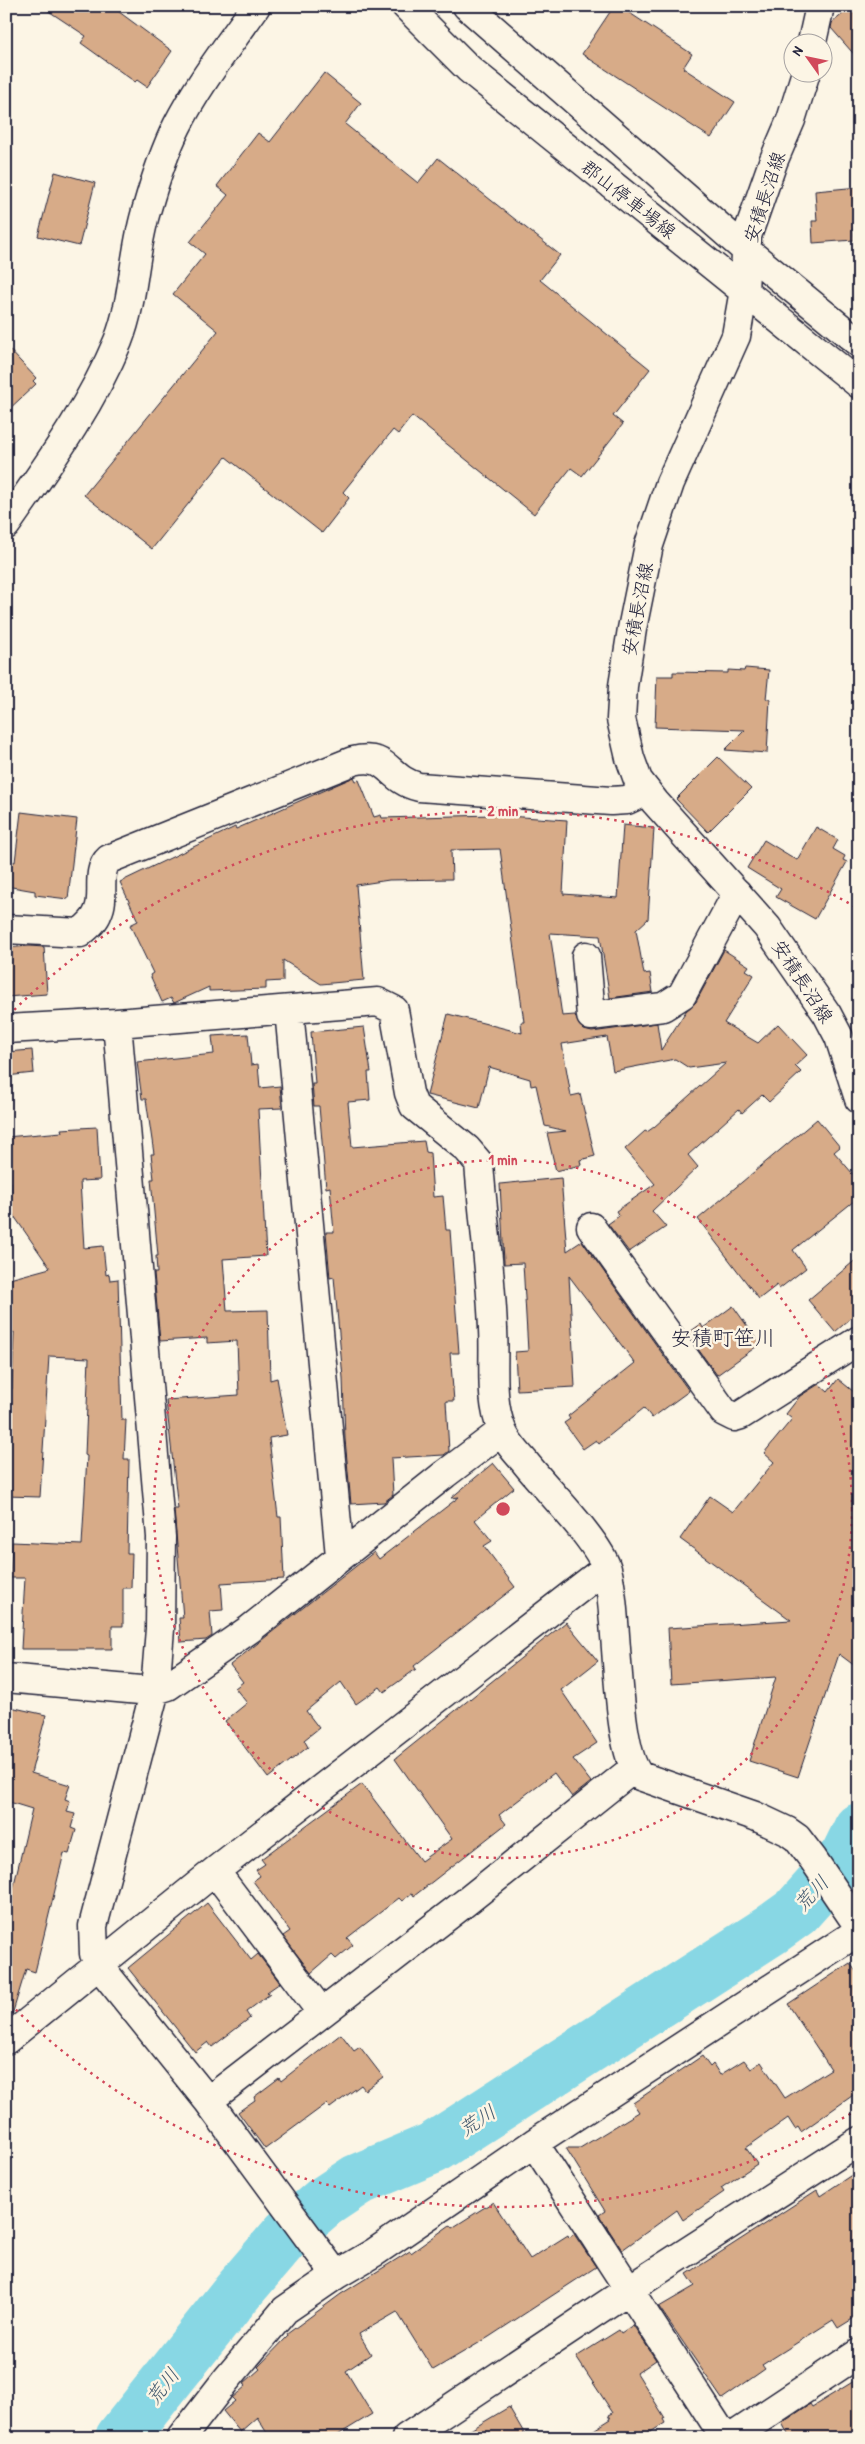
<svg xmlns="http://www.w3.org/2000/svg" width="865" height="2444" viewBox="0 0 865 2444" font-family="'Patrick Hand','Klee One',sans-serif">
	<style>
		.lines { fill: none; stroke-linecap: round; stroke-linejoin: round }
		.river { stroke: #88d7e4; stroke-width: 52 }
		.building { fill: #d7ab88; stroke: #22223b }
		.minor-casing { stroke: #22223b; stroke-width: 31 }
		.major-casing { stroke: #22223b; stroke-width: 31 }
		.minor { stroke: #fcf5e5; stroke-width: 28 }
		.major { stroke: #fcf5e5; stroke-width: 28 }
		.ring { fill: none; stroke: #d1495b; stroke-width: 2.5; stroke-dasharray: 2.5 5 }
		.labels { text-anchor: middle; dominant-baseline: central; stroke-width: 5; stroke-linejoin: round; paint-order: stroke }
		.street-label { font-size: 19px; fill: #22223b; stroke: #fcf5e5 }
		.water-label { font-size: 20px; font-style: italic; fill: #41586e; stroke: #fcf5e5 }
		.quarter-label { font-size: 21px; fill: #22223b; stroke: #fcf5e5 }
		.centre { fill: #d1495b; stroke: #fcf5e5; stroke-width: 2.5 }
		.ring-label { font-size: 15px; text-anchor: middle; font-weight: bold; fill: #d1495b; stroke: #fcf5e5; stroke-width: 5; stroke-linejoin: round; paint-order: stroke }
	</style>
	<rect width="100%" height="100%" fill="#fcf5e5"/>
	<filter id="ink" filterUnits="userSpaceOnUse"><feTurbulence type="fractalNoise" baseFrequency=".02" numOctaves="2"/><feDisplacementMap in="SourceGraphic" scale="10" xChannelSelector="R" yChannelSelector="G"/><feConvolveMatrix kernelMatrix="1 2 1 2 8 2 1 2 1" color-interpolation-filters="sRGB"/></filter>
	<g filter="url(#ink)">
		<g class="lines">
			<!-- river -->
			<path class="river" d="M121,2438L238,2291L287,2234L324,2202L357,2180L433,2148L771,1930L796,1912L846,1856L859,1829"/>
		</g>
		<!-- building -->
		<path class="building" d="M41,6H111L172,51L147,87L137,80L135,82L81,43L86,36Z
			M614,6H619L692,54L683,68L735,102L711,138L582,54Z
			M852,6H859V60L831,28L832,23Z
			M324,73L361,103L345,124L418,183L438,158L560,255L540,280L650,369L613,416L623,424L582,476L571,468L534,514L412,416L398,434L393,430L343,492L349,498L322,533L226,457L152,549L84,495L218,331L173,294L205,254L190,242L228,195L217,186L258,133L270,142Z
			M55,172L95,183L79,246L38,236Z
			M859,187V228H853L854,240L813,243L812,221H817L815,191Z
			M6,346L36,378L33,381L36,384L6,412Z
			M745,668L769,670L766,699H770L767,753L725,750L745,730L655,727L657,676H673V672L728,673V670L744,671Z
			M718,757L751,789L708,832L676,799Z
			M354,777L356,781L359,780L374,817L381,815L382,818L492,815L567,820L563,894L618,898L623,825L654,828L648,919L636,930L644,974L650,973L653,992L610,998L600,936L550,933L562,1016L575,1015L579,1025L584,1030L592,1032L657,1023L661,1050L686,1011L696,1002L724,950L749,966L746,970L754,975L724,1023L758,1043L778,1024L807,1055L795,1066L801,1072L769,1102L762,1095L742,1113L739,1109L688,1155L698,1167L652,1211L666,1227L629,1252L608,1224L619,1216L616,1211L655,1184L625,1149L645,1131L647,1132L654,1127L726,1063L689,1068L675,1059L613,1071L607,1037L562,1044L571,1096L580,1094L595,1156L580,1160L581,1165L556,1171L547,1133L566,1131L545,1126L536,1085L531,1086L530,1079L489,1067L479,1108L427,1095L448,1014L522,1033L521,1022H524L500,849L451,850L452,879L389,880L356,885L364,980L321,984L283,960V981L266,982V989L209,991V987L174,1003L171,998L162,1002L150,975L153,973L130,925L138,921L120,882L235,827L236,829Z
			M21,812L77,819L68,899L35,895V891L6,886V861L15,862Z
			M816,827L838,840L833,849L845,856L843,860L847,862L815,919L776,897L781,889L747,868L764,840L797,860Z
			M29,946L44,947L47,994L6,997V948Z
			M364,1027L371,1072H368L370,1100L348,1102L352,1147L424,1141L426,1152L430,1153L433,1197L443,1196L446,1230H450L459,1353H450L454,1401H446L449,1451L444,1455L391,1458L393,1495L384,1502L351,1504L345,1439L343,1378L334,1277L330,1278L326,1232H334L330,1187L326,1188L319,1106H314L312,1084H315L311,1032Z
			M248,1034L251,1065L258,1064L260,1088L280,1086L282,1108L258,1109L266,1256L223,1259L227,1311L268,1310L270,1380L277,1378L287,1435L269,1438L278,1517H281L284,1579L221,1583L223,1610L210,1611L212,1636L206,1640L181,1642L179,1618H183L174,1509H178L166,1400L239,1395L237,1341L207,1343V1338L160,1341L154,1273H157L156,1256H158L151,1179H154L151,1154H154L146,1099H142L137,1062L214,1054L212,1036Z
			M32,1050L34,1073L6,1076V1052Z
			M817,1119L840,1147L834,1152L859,1181V1197L793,1250L806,1268L779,1289L777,1285L759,1299L698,1219Z
			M97,1127L100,1180L80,1181L84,1248L103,1246L106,1275L109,1274L110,1280L118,1279L122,1420H126L124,1459H129L127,1553H132L131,1588H123V1626H112V1649H21L25,1578H10L12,1542L82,1545L87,1456L85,1455L89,1358L49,1356L40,1497L6,1496V1414L8,1389H12L14,1332L6,1335V1280L50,1268L12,1213L11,1182L6,1183V1137L62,1132L61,1129Z
			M561,1178L567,1251L582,1241L689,1391L652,1418L644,1408L599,1444L596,1440L583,1449L564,1423L570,1419L568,1416L635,1363L569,1276L575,1387L517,1390L515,1352L528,1351L523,1263L504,1264V1262L500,1184Z
			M859,1257V1311L835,1332L808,1300Z
			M733,1306L760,1344L717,1375L687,1334L701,1324L703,1328Z
			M838,1379L859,1396V1669L839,1654L798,1777L749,1761L776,1677L671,1684L668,1628L791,1620L680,1539L710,1496L733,1512L774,1462L764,1453L792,1419L786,1414L800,1396L819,1384L828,1392Z
			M493,1463L514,1488L475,1520L492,1541L484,1546L515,1587L414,1666L416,1669L384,1692L380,1687L356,1704L341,1682L306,1711L319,1728L304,1740L308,1747L268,1778L225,1721L247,1703L235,1688L243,1682L230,1665L374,1552L379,1559L459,1497L451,1498Z
			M566,1622L598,1661L561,1690L597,1743L573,1759L591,1782L572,1797L554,1773L499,1815L506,1824L414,1896L412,1893L402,1901L399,1898L347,1938L353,1945L336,1959L332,1955L311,1973L283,1936L290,1931L253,1881L260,1876L256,1870L265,1864L261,1859L362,1784L421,1861L452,1839L395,1759Z
			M6,1706L46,1715L31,1773L70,1785L65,1799L70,1801L67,1812L75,1814L71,1828L76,1830L69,1854L64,1853L35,1972L26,1969L12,2015L6,2014V1918L32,1809L6,1801Z
			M207,1903L251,1960L258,1954L280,1983L267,1992L270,1994L246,2012L250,2018L212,2047L208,2042L195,2052L128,1968Z
			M850,1963L859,1976V2091L801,2132L798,2127L795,2129L788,2118L746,2148L757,2164L721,2188L724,2192L683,2220L677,2210L622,2250L599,2215L605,2211L566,2148H580L639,2112L633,2103L702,2056L710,2067L713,2064L720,2075L744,2060L751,2069L761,2062L785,2098L831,2069L788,2004Z
			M341,2034L354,2051L360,2047L383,2077L365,2090L361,2085L330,2108L326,2104L265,2149L238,2112L255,2100L254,2097L279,2078L281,2081Z
			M859,2170V2315L838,2328L833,2320L762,2365L765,2369L722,2399L659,2307L695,2286L687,2274L817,2190L820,2196Z
			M493,2202L530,2259L568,2235L569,2238L574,2234L596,2267L489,2337L433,2370L397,2312L359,2334L371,2354L346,2371L372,2414L333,2438H270L257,2417L240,2432L223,2411L235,2401L232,2398L246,2386L244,2383L260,2369L258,2367L288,2336L287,2334L341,2294L410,2251L411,2253L450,2225L452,2228Z
			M633,2325L656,2360L637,2373L665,2418L663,2419L665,2423L641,2438H581L611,2419L609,2415L613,2413L576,2357L619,2330L621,2333Z
			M859,2378V2438H790L782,2423L810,2404L812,2407Z
			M509,2407L527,2438H457Z"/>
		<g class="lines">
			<defs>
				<path id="minor" d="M6,525C47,466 90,408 118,341C135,298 133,251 147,208C155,180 164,152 177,126C198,84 229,45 256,6
					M6,929L80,933C87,927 95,921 98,912C106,896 95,871 109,859L353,761C390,752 386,779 419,787L611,801L627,800L646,791
					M586,956L591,1016L663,1007L682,995L737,893
					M289,1010L340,1556
					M117,1023L161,1537L160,1629L155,1690L93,1926L94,1954L109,1978L208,2101L336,2275
					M6,1029L117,1023L378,1002L394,1010L409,1093L414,1106L467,1149L479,1163C483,1218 491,1273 493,1329C495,1362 489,1399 502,1430C506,1441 516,1452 524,1461C544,1487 598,1540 607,1569C619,1613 614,1749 640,1776L755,1816L787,1831L797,1838L813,1859L859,1927
					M591,1227L724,1412L734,1417L741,1415L859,1340
					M6,1678L140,1690H155L168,1686L250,1629L445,1474L502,1431
					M215,1871L322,2013
					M6,2040L215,1871L606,1568
					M208,2101L466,1902L633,1769
					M534,2143L725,2438
					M181,2438L226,2380L285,2310L336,2275L375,2252L534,2143L859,1931
					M406,2438L628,2290L859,2141
					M731,2438L859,2353"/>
				<path id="major" d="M406,6L469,69L859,384
					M467,6L747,251L859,343
					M812,42L820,6
					M806,72L791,120L773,162L747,236L744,290L736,336L670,483L649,545L632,629L623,686L621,719L630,758L638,780L655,802L767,927L827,1014L839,1037L859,1099"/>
			</defs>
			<!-- minor casing -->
			<use href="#minor" class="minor-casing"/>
			<!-- major casing -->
			<use href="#major" class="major-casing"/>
			<!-- minor -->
			<use href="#minor" class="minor"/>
			<!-- major -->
			<use href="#major" class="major"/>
		</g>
	</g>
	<!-- distance rings -->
	<g class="ring">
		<circle cx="503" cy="1509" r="349"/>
		<path d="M857 2110A698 698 0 0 1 9 2003M9 1015A698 698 0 0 1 857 908"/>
	</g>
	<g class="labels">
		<!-- street labels -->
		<g class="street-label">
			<text transform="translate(764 197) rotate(-72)">安積長沼線</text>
			<text transform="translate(629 199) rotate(38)">郡山停車場線</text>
			<text transform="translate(637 609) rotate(-79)">安積長沼線</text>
			<text transform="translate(803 981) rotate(57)">安積長沼線</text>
		</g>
		<!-- water labels -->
		<g class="water-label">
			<text transform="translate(811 1893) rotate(-47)">荒川</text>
			<text transform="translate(477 2120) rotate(-33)">荒川</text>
			<text transform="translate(162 2386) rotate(-52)">荒川</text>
		</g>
		<!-- quarter labels -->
		<g class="quarter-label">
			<text x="723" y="1337">安積町笹川</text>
		</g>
	</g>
	<circle cx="503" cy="1509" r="8" class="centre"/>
	<g class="ring-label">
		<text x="503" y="816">2 min</text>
		<text x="503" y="1165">1 min</text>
	</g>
	<!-- margin -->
	<rect width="865" height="2444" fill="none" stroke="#fcf5e5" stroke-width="25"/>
	<rect x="12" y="12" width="840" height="2419" fill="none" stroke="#22223b" stroke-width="2" filter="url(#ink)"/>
	<!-- north arrow -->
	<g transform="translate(808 58) rotate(303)"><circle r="24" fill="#fcf5e5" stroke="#a5a1a1"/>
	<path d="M0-4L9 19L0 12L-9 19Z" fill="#d1495b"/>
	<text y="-8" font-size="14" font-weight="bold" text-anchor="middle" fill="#22223b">N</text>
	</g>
</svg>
